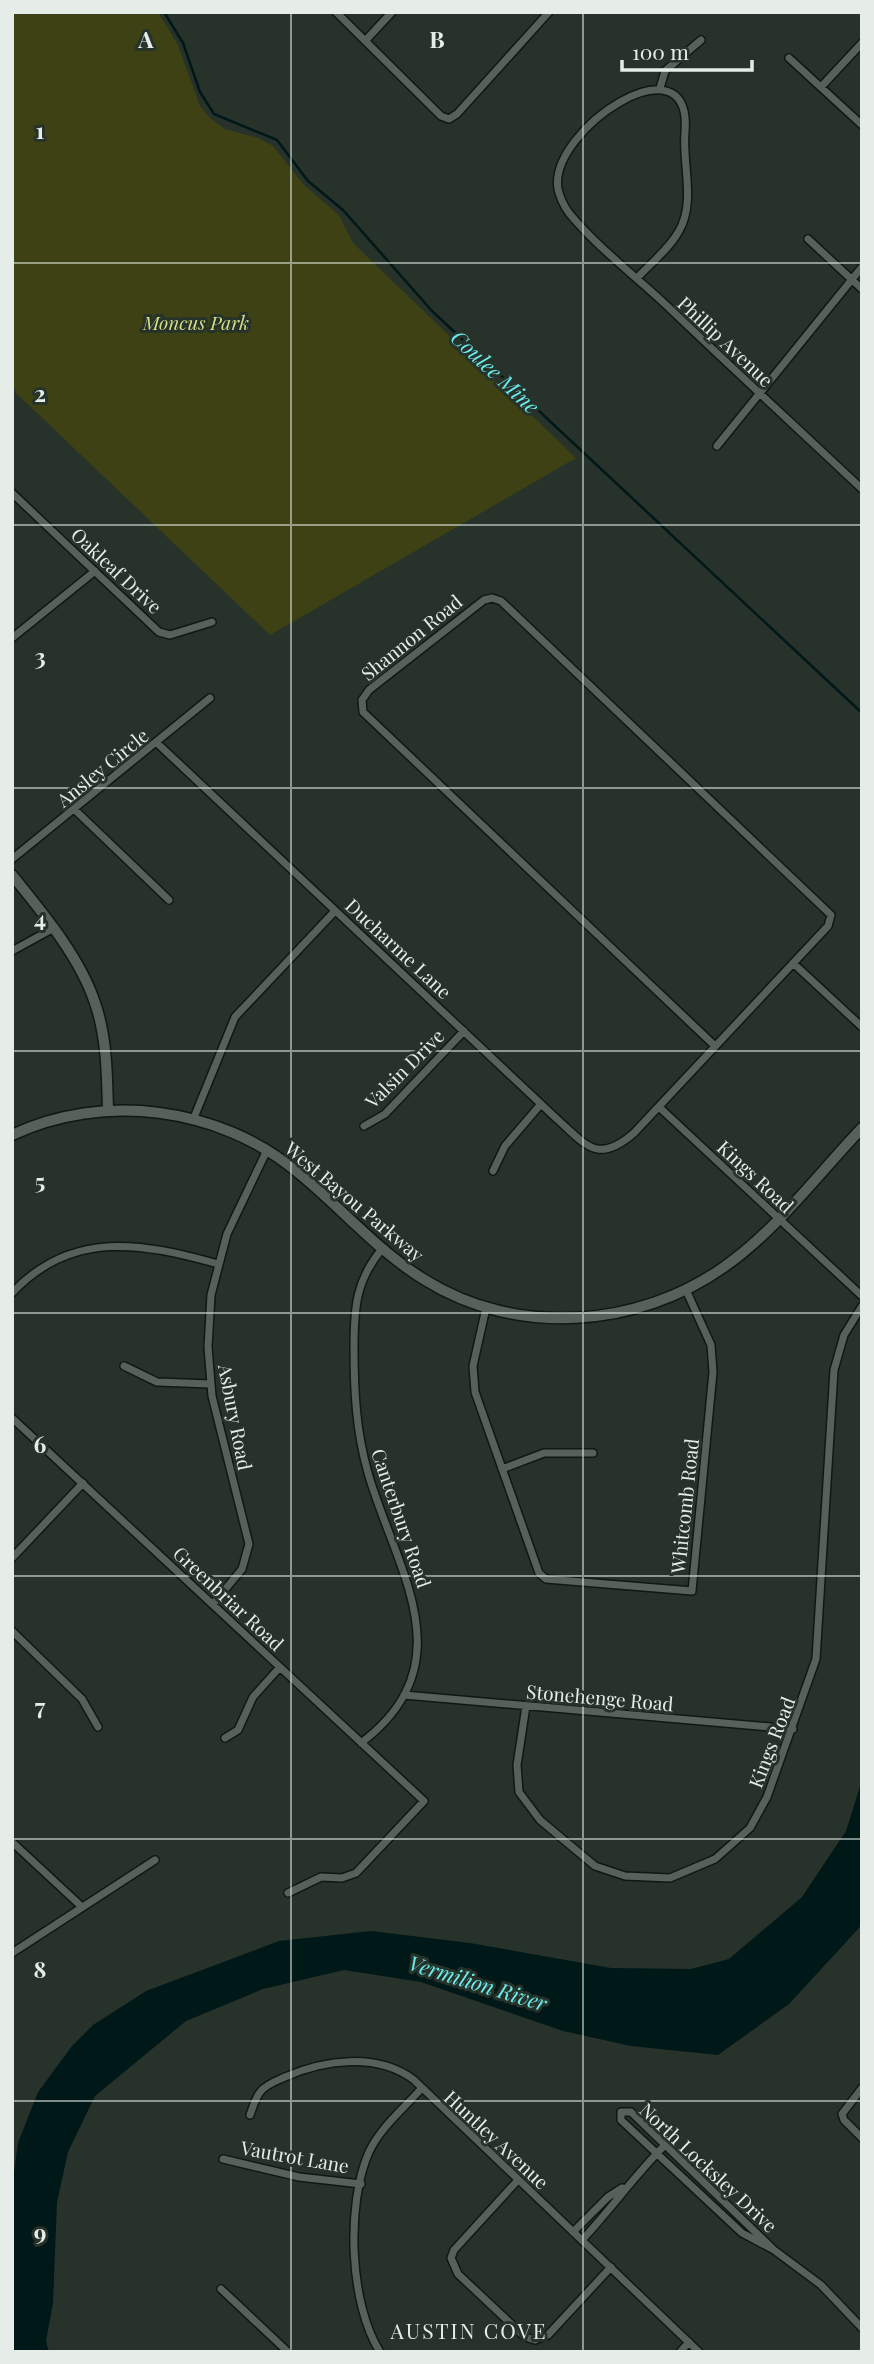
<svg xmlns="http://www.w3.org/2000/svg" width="874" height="2364" viewBox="0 0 874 2364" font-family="'Playfair Display',serif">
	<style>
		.green { fill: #3d4113 }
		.water { fill: #001818 }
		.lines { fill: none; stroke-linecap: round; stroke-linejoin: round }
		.stream { stroke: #001818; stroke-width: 2.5 }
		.street-casing { stroke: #0f1913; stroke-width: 10 }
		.secondary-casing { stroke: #0f1913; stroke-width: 13 }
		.street { stroke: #566159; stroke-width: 7 }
		.secondary { stroke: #566159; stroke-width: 10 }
		.grid { fill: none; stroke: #e6ede8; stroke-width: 2; stroke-opacity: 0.55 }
		.labels { text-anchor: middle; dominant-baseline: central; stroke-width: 6; stroke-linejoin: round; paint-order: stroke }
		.park-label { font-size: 19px; font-style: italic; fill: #d4de84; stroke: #27322a }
		.street-label { font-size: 19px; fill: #e6ede8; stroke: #27322a }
		.water-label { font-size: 21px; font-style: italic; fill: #6beced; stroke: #27322a }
		.neighbourhood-label { font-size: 21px; letter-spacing: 2px; fill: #e6ede8; stroke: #27322a }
		.grid-label { font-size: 23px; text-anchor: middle; font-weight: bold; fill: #e6ede8; stroke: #27322a; stroke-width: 6; stroke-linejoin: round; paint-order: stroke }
	</style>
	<rect width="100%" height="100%" fill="#27322a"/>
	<!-- green -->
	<path class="green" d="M12,12H158L178,45L200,106L210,118L225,129L258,138L273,146L304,185L339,215L353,243L576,458L270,635L16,393L12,381Z"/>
	<!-- water -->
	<path class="water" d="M862,1780V1922L859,1928L789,2004L718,2055L631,2046L563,2031L421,1982L344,1970L263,1989L186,2021L95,2096L68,2152L57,2202L53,2303L46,2341L49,2352H12V2187L18,2143L38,2092L72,2046L93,2025L146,1991L279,1941L371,1931L470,1943L611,1968L691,1969L729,1959L802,1897L846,1831Z"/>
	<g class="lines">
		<!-- stream -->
		<path class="stream" d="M164,12L183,43L200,92L214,114L277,140L308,181L343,210L432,311L862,713"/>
		<defs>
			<path id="street" d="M336,12L441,116L449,119L457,114L549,12
				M365,41L392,12
				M789,58L862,125
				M821,87L862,43
				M660,88L665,71L701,40
				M808,239L862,289
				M637,278C651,263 669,249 679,231C696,202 682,163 685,132C693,34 548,130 558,189C560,198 564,206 569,213C596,246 634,275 665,304C730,366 796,427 862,489
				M717,446L862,267
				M12,493L159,632L170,635L212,622
				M12,638L95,571
				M157,743L558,1120C587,1146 598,1164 634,1133L828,926L831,915L501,601L492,598L484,600L369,690L362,700L363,712L715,1046
				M75,810L169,900
				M12,859L210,698
				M12,951L52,929
				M793,963L862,1027
				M659,1107L862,1296
				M193,1120L235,1017L335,911
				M364,1126L385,1114L464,1031
				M493,1171L505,1146L541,1104
				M12,1293C72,1229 143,1243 218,1264
				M486,1308L473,1366L475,1392L539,1573L546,1579L692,1591L713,1372L711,1345L686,1290
				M124,1366L157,1382L210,1384
				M12,1418L424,1801L356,1873L342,1878L321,1877L288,1893
				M502,1469L544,1453H593
				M12,1558L83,1483
				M213,1604L242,1569L249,1544L212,1396L208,1347L211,1295L227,1234L267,1150
				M12,1631L82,1699L98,1727
				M404,1695L793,1729
				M526,1706L517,1765L519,1792L540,1820L595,1866L625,1876L670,1878L715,1859L750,1828L767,1797L816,1659L834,1370L844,1335L862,1306
				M225,1738L238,1730L253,1697L280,1667
				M361,1743C467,1663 396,1570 368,1473C356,1431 354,1391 354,1347C354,1308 356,1280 382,1249
				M12,1842L82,1907
				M12,1953L155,1860
				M862,2088L842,2114L844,2120L862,2138
				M250,2115C253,2107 255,2098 261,2091C267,2084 276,2081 285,2077C324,2060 377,2052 414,2080L699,2352
				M223,2159L299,2177L361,2184
				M518,2180L454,2250L451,2258L458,2274L525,2337L535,2340L548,2335L611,2267
				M573,2232L608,2197L622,2188
				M582,2240C611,2209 635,2175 665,2145
				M774,2250L742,2233L621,2120V2112H631L774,2250L821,2285L862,2328
				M221,2289L288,2352
				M380,2352C349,2303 346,2204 369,2152C380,2128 404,2108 421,2089
				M680,2352L689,2342"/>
			<path id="secondary" d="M12,875C42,912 80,957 95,1003C107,1037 107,1076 108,1111
				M12,1135C103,1092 219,1107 296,1171C340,1206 377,1251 425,1280C516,1337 638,1328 724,1267C777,1230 818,1174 862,1128"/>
		</defs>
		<!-- street casing -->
		<use href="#street" class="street-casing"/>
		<!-- secondary casing -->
		<use href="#secondary" class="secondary-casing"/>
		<!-- street -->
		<use href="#street" class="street"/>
		<!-- secondary -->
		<use href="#secondary" class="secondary"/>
	</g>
	<!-- grid -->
	<path class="grid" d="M291,12V2352M583,12V2352M12,263H862M12,525H862M12,788H862M12,1051H862M12,1313H862M12,1576H862M12,1839H862M12,2101H862"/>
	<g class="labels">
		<!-- park labels -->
		<g class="park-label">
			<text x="196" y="322">Moncus Park</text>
		</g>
		<!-- street labels -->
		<g class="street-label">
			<text transform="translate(726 341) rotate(43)">Phillip Avenue</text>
			<text transform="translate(117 570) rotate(43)">Oakleaf Drive</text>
			<text transform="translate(411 637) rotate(-39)">Shannon Road</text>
			<text transform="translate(102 767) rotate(-39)">Ansley Circle</text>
			<text transform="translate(399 948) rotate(43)">Ducharme Lane</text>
			<text transform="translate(404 1068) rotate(-45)">Valsin Drive</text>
			<text transform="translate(756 1176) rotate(43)">Kings Road</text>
			<text transform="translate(355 1201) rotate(40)">West Bayou Parkway</text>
			<text transform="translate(236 1417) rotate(79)">Asbury Road</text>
			<text transform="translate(684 1506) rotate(-84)">Whitcomb Road</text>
			<text transform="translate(402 1518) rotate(71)">Canterbury Road</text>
			<text transform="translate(229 1598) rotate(43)">Greenbriar Road</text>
			<text transform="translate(600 1697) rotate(5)">Stonehenge Road</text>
			<text transform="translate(771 1742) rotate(-69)">Kings Road</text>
			<text transform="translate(497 2139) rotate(43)">Huntley Avenue</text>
			<text transform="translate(295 2156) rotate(10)">Vautrot Lane</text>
			<text transform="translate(709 2167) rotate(43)">North Locksley Drive</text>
		</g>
		<!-- water labels -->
		<g class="water-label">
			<text transform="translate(496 371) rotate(43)">Coulee Mine</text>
			<text transform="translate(478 1982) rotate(17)">Vermilion River</text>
		</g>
		<!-- neighbourhood labels -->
		<g class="neighbourhood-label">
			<text x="469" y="2330">AUSTIN COVE</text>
		</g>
	</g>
	<g class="grid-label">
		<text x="146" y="48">A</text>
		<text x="437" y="48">B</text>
		<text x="40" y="139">1</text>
		<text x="40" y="402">2</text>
		<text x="40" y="665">3</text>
		<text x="40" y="927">4</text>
		<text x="40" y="1190">5</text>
		<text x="40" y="1453">6</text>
		<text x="40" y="1715">7</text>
		<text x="40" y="1978">8</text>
		<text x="40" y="2241">9</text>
	</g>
	<!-- border -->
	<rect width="874" height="2364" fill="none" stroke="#e6ede8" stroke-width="28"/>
	<!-- scale -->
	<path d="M622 60v10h130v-10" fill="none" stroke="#e6ede8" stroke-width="3.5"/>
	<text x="632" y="60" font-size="21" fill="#e6ede8" stroke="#27322a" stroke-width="5" paint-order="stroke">100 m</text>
</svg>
